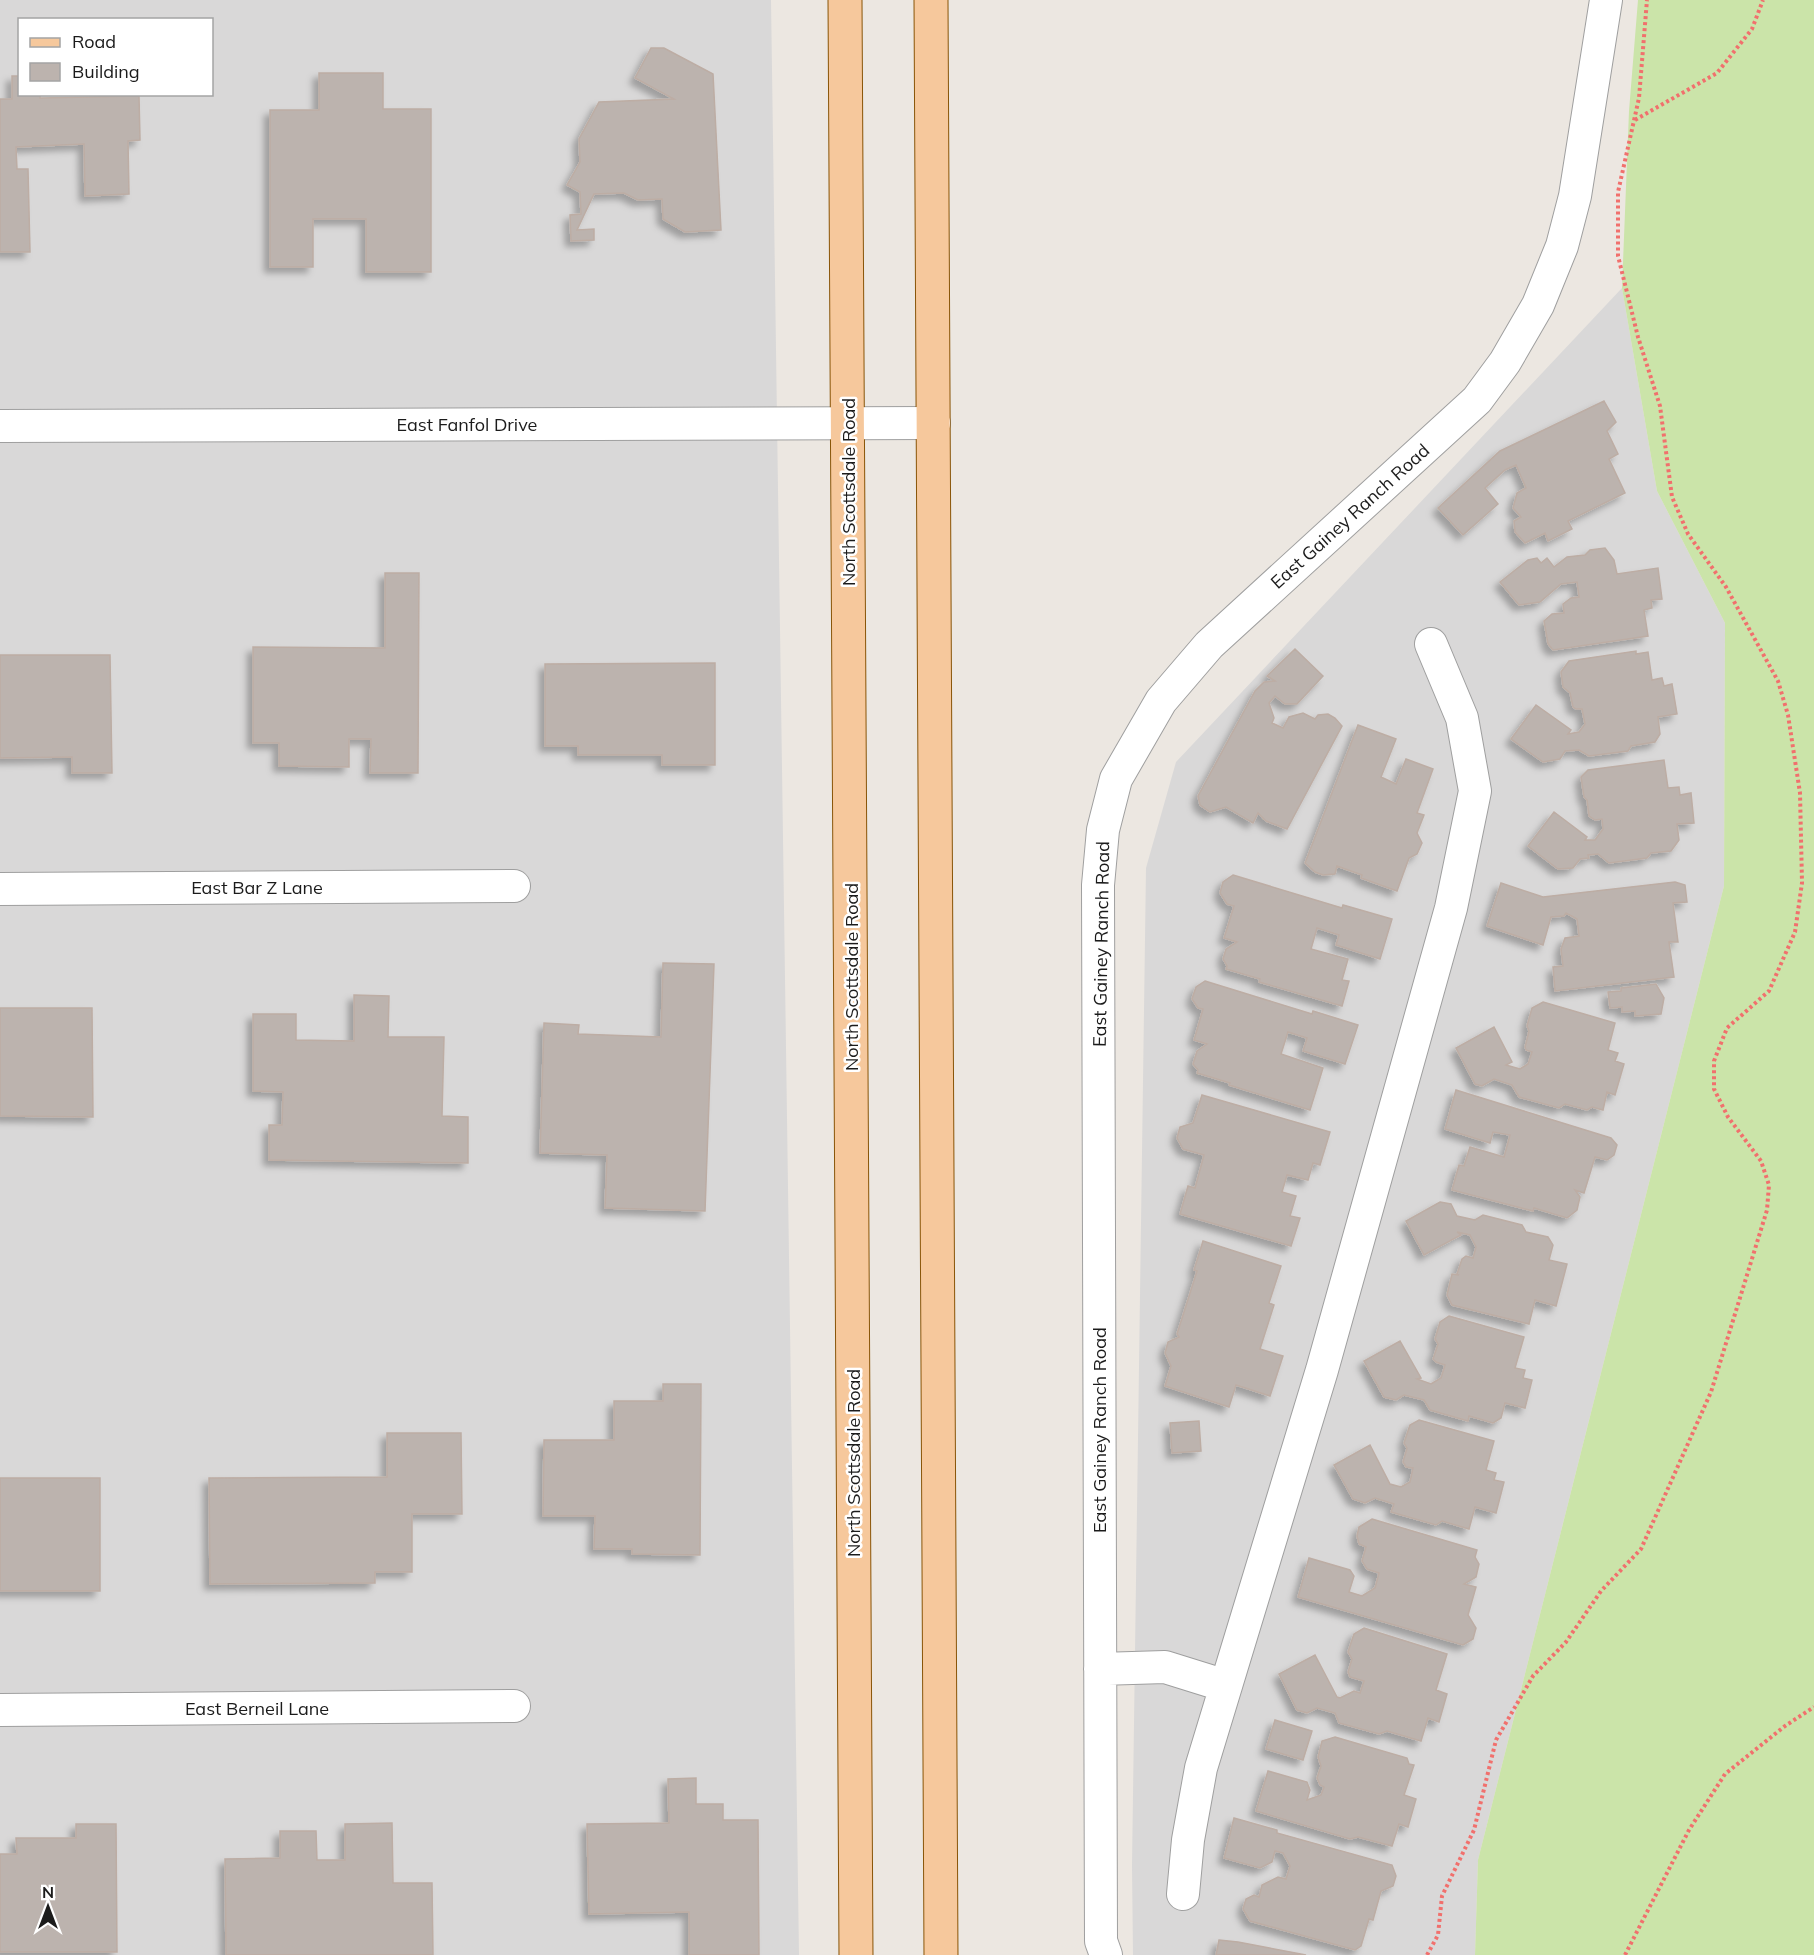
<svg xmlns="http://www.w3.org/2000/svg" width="1814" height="1955" viewBox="0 0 1814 1955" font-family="Mulish,sans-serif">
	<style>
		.residential { fill: #d9d8d8; fill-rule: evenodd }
		.grass { fill: #cbe4a9 }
		.building { fill: #bcb3ae; stroke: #bdada4; stroke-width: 1.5; filter: url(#shadow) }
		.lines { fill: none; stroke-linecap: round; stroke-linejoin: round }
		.street-casing { stroke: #9f9f9f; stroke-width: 34 }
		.primary-casing { stroke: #895508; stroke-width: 35 }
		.path { stroke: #f1706d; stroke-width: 4; stroke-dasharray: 3 3; stroke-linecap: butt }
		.street { stroke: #fff; stroke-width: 32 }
		.primary { stroke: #f6c89c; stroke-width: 33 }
		.labels { text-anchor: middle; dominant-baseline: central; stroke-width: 5; stroke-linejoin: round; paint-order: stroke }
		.street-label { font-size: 18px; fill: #1b1b1b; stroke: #fff }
	</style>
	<defs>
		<filter id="shadow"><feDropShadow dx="-5.5" dy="5.5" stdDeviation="3" flood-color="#0004"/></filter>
	</defs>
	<rect width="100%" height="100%" fill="#ece7e1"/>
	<!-- residential -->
	<path class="residential" d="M0,0H771L799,1955H0ZM20,20H212V94H20Z
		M1622,288L1657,491L1725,623L1724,886L1478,1860L1475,1955H1133L1132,1866L1146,868L1176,762Z"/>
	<!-- grass -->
	<path class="grass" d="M1638,0H1814V1955H1475L1478,1860L1724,886L1725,623L1657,491L1622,288L1629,111Z"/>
	<!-- building -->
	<path class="building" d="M651,48H664L713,74L721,230L685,232L663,219L662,199L638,200L624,193L594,194L577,230L594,229V240L571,241L570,215L581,214L580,192L567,185L580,162L579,139L599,102L674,99L635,78Z
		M319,73H383V109H431V272H366V219H313V267H270V110H319Z
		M12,76H20V94H40V98L139,96L140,140L128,141L129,194L85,196L84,144L16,147L17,169H28L30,252H0V99H12Z
		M1604,401L1616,422L1607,431L1618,454L1609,459L1625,493L1568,521L1572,529L1548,541L1545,533L1525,543L1515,532L1514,521L1521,517L1513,508L1517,493L1526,488L1516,465L1505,470L1485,488L1498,504L1463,535L1438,508L1500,451Z
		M1605,548L1614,560L1617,574L1658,568L1662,599L1651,600L1652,608L1644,610L1648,636L1553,650L1548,644L1544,621L1552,614L1564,613L1563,604L1571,598L1579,597L1577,582L1561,584L1540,602L1519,605L1500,582L1528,560L1537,558L1541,563L1547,558L1554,567L1567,557L1585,555L1590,550Z
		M385,573H419L418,773H370L371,739H349V767L279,766V743H253V647L385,648Z
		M1295,649L1323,676L1297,704H1285L1275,696L1269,703L1274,718L1272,723L1283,728L1289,717L1303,713L1315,719L1318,715L1328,714L1335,718L1342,726L1287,829L1266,821L1258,813L1253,823L1226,807L1210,812L1200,805L1198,796L1255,691L1264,682L1275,681L1267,676Z
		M1636,651V654L1648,652L1652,680L1662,678L1664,686L1672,684L1677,714L1658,717L1660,734L1655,742L1631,746L1628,751L1589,756L1579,750L1565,751L1560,759L1543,762L1511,739L1536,705L1571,730L1568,734L1579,732L1585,724L1582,709H1576L1573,707L1570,693L1563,687L1561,672L1569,661Z
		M0,655H110L112,773H72V757L0,758Z
		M715,663V765H662V755H578V746H545V664Z
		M1358,725L1396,739L1381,777L1396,784L1406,759L1433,769L1417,813L1424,815L1417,833L1422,843L1417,854L1409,858L1397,891L1361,878L1362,875L1337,866L1335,874L1323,875L1315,872L1305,863Z
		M1664,760L1668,788L1679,787L1680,795L1691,793L1694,823L1677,824L1679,840L1671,851L1651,853L1647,858L1609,863L1598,854L1588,855L1589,858L1580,859L1573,868L1558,869L1528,846L1554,812L1587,837L1585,840H1595L1603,829L1602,819L1595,820L1589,816L1587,800L1584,797L1581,777L1588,770Z
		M1233,875L1342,908L1343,905L1392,919L1380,959L1336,945L1339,935L1317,928L1311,949L1348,959L1342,980L1349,981L1342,1006L1259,982L1260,979L1226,969L1227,966L1223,959L1226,949L1237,942L1224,938L1234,906L1227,904L1220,893L1223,882Z
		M1675,882L1685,885L1687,902L1673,903L1678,942H1669L1674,977L1555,991L1553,967L1563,966L1561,949L1565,938L1579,936L1577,919L1566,913L1564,916L1551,917L1543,945L1487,926L1501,883L1543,897Z
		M663,963L714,964L705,1211L605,1208L607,1155L540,1153L544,1023L579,1025L578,1034L661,1037Z
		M1205,981L1312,1014L1313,1011L1358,1025L1345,1064L1303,1051L1307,1038L1288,1032L1281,1054L1323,1068L1310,1110L1229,1085L1230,1083L1197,1073L1198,1070L1193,1064L1197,1051L1207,1044L1194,1040L1203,1009L1198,1008L1192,999L1196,987Z
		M1656,984L1664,998L1661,1014L1635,1016V1011L1622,1012V1007L1610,1008L1608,992L1621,991V988Z
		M354,995L389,996L388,1037H444L442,1116L468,1117V1163L269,1160V1125H282L283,1092L253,1091V1014H296V1040L354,1041Z
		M1543,1002L1615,1023L1608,1050L1618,1053L1615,1061L1624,1064L1615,1095L1607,1092L1603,1110L1592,1107L1587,1110L1565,1104L1559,1108L1519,1097L1512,1085L1494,1079L1482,1086L1475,1084L1456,1048L1494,1027L1512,1062L1506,1065L1520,1069L1528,1064L1532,1052L1526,1050L1525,1047L1529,1031L1527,1026L1532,1008Z
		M0,1008H92L93,1117L0,1116Z
		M1456,1090L1611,1138L1617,1145L1614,1155L1607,1160L1595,1157L1584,1193L1575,1190L1580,1197L1577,1210L1567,1218L1534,1208L1533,1211L1452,1190L1459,1165L1464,1166L1470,1147L1504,1157L1510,1135L1493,1132L1490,1143L1445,1129Z
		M1202,1095L1330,1132L1320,1165L1313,1163L1308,1180L1287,1175L1282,1192L1296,1196L1290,1216L1300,1218L1291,1246L1180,1214L1188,1186L1195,1188L1204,1155L1183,1149L1177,1138L1180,1127L1193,1123Z
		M1440,1202L1451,1204L1457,1216L1475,1220L1483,1215L1522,1225L1526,1232L1548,1237L1553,1245L1549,1260L1567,1264L1556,1306L1535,1300L1529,1324L1452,1305L1447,1295L1452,1274L1459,1275L1457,1274L1462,1259L1466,1256L1473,1258L1476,1247L1470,1235L1457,1232L1461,1235L1424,1255L1406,1221Z
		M1203,1241L1281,1266L1269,1303L1274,1305L1260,1349L1283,1356L1270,1396L1236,1385L1229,1407L1165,1386L1171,1366L1165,1353L1168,1342L1179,1337L1177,1334L1197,1271L1194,1270Z
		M1449,1316L1524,1337L1515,1368L1525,1370L1523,1378L1532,1380L1525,1408L1505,1403L1501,1418L1493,1423L1469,1416L1468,1421L1430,1410L1424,1400L1404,1395L1396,1400L1384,1397L1364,1361L1400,1341L1421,1378L1417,1379L1431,1384L1441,1378L1445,1365L1436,1362L1433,1359L1438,1344L1435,1339L1440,1322Z
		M663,1384H701L700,1555L632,1554V1549H594L595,1516H543L544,1440H614V1401H663Z
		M1419,1420L1494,1441L1486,1470L1496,1473L1494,1480L1504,1482L1496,1513L1475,1507L1469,1529L1442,1521L1436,1525L1391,1512L1394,1504L1375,1498L1365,1503L1353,1499L1334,1465L1370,1445L1390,1484L1401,1487L1410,1482L1413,1468L1406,1467L1403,1462L1407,1448L1404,1443L1410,1425Z
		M1199,1421L1201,1451L1172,1453L1170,1423Z
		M387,1433H461L462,1514H412V1572H375V1583L210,1584L209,1478L387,1477Z
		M0,1478H100V1591H0Z
		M1372,1519L1477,1550L1475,1557L1479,1564L1476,1577L1464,1584L1476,1587L1468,1615L1476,1628L1473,1639L1463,1645L1298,1597L1309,1558L1350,1570L1354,1576L1349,1592L1362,1596L1375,1588L1379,1573L1367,1569L1362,1561L1366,1547L1359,1544L1357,1536L1359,1527Z
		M1364,1628L1447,1654L1436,1690L1447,1694L1439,1722L1428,1718L1421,1741L1387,1731L1379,1734L1339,1723L1335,1713L1317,1708L1307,1713L1297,1710L1279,1674L1315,1655L1337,1697L1340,1698L1354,1691L1360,1693L1364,1681L1350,1677L1348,1672L1352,1659L1348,1652L1354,1634Z
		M1275,1720L1312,1731L1303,1760L1266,1749Z
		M1335,1737L1407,1758L1409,1764L1414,1765L1404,1795L1416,1799L1408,1827L1399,1824L1392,1846L1358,1837L1350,1839L1256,1811L1268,1771L1307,1782L1310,1790L1307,1800L1321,1795L1324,1787L1320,1785L1317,1778L1321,1766L1318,1757L1322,1741Z
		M696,1778V1804H723V1820H758L759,1955H689V1912L589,1914L587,1824L669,1823L668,1779Z
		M1234,1818L1277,1830V1833L1392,1865L1396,1876L1393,1886L1381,1891L1373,1920L1369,1919L1361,1946L1355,1950L1250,1921L1243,1909L1246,1899L1254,1895L1259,1897L1262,1885L1278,1877L1286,1879L1290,1866L1283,1853L1275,1851L1272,1862L1260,1868L1224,1858Z
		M392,1823L393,1883H432L433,1955H226L225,1859L280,1858V1831H316L317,1860H345V1824Z
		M76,1824H116L117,1952H0V1854H17L16,1838H76Z
		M1219,1940L1238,1942L1306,1955H1216Z"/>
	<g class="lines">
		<defs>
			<path id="street" d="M0,426L934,423
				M0,889L514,886
				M1100,1669L1165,1667L1226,1686
				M0,1710L514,1706
				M1183,1894L1188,1840L1201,1768L1322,1370L1451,908L1475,791L1462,718L1431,644
				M1106,1955L1101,1941L1098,885L1103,830L1116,779L1161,701L1209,645L1477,400L1505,362L1538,305L1562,246L1575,196L1606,0"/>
			<path id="primary" d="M845,0L856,1955
				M931,0L941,1955"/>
		</defs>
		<!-- street casing -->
		<use href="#street" class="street-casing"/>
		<!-- primary casing -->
		<use href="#primary" class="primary-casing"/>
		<!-- path -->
		<path class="path" d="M1635,120L1717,73L1752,29L1763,0
			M1427,1955L1438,1935L1442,1896L1474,1830L1496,1740L1533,1676L1566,1642L1601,1591L1641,1549L1711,1392L1767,1210L1769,1185L1761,1161L1728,1117L1714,1089V1061L1727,1028L1769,991L1795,932L1802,883L1800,793L1788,715L1778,681L1726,587L1688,534L1672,497L1660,406L1638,337L1618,256V192L1639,98L1647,0
			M1625,1955L1689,1830L1725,1774L1785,1726L1814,1707"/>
		<!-- street -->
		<use href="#street" class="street"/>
		<!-- primary -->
		<use href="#primary" class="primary"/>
	</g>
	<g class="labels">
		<!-- street labels -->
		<g class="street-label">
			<text x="467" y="424">East Fanfol Drive</text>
			<text transform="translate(848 492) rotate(-90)">North Scottsdale Road</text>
			<text transform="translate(1350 516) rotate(-42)">East Gainey Ranch Road</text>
			<text x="257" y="887">East Bar Z Lane</text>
			<text transform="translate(1101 944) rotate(-89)">East Gainey Ranch Road</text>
			<text transform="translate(851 977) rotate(-90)">North Scottsdale Road</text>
			<text transform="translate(1099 1430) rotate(-90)">East Gainey Ranch Road</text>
			<text transform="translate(853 1463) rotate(-90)">North Scottsdale Road</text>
			<text x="257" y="1708">East Berneil Lane</text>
		</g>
	</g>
	<!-- legend -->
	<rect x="18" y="18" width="195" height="78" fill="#ffffff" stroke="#a4a4a4" stroke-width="1.5"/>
	<rect x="30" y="38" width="30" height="9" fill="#f6c89c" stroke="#a4a4a4" stroke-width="1.5"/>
	<text x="72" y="48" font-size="18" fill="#1b1b1b">Road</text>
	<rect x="30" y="63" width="30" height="18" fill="#bcb3ae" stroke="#a4a4a4" stroke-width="1.5"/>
	<text x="72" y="78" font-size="18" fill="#1b1b1b">Building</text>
	<!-- north arrow -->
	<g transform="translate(48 1907)" stroke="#ffffff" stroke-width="4.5" paint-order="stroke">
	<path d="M0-4.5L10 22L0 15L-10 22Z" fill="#1b1b1b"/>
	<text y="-9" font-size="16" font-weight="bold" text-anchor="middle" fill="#1b1b1b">N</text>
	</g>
</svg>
